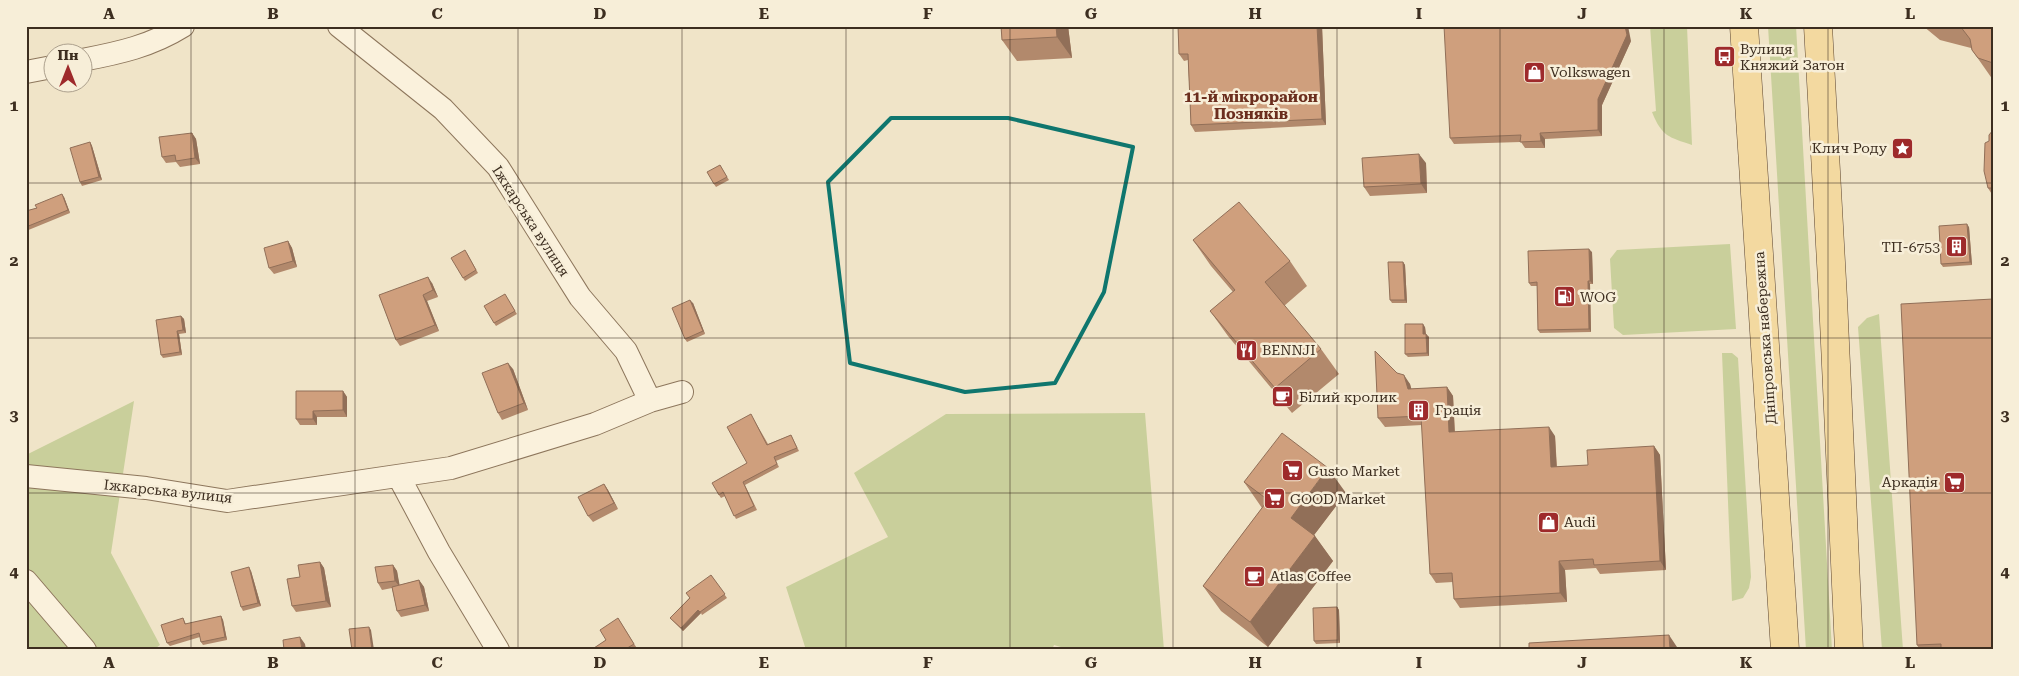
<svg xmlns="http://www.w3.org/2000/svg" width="2019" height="676" viewBox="0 0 2019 676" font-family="'Roboto Serif',serif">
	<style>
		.green { fill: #c9cf9b }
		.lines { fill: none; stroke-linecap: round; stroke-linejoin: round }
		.minor-casing { stroke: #8d765c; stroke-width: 24 }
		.major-casing { stroke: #5b4430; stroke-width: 29 }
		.minor { stroke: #faf1dc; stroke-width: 22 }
		.major { stroke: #f3d9a0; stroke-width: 28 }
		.wall { fill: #b2896c }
		.shaded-wall { fill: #916f58 }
		.building { fill: #cf9f7d; stroke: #916f58 }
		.marked { fill: none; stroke: #0f766e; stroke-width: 4; stroke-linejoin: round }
		.grid { fill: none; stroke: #3d2e20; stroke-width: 1; stroke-opacity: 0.55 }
		.labels { text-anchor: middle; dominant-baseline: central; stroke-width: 5; stroke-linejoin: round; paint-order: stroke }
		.poi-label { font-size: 14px; fill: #3d2e20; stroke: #f7eed8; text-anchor: start }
		.street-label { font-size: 14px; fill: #3d2e20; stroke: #f7eed8 }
		.neighbourhood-label { font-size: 15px; font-weight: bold; fill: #6b2e1e; stroke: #f7eed8 }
		.neatline { fill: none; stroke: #3d2e20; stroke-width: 2 }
		.grid-label { font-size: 16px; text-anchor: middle; font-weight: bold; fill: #3d2e20 }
	</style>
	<rect width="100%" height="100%" fill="#f0e4c8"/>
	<!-- green -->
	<path class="green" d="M1650,26H1687L1692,145C1669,137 1662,137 1652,112L1656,111Z
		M1768,26H1796L1832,650H1806Z
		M1730,244L1736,329L1623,335L1614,328L1610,259L1617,250Z
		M1879,314L1903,650H1882L1858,327L1867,318Z
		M1722,353H1732L1738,358L1751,577L1749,588L1743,598L1732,601Z
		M134,401L111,553L160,645L153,650H26V455Z
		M1145,413L1164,650H1071L1054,645L1052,650H806L786,587L888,537L854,473L946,414Z"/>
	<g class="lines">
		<defs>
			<path id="minor" d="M339,26L443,109L498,167L580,297L626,351L650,401
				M82,60C119,53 151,46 183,26
				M26,72L52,67
				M26,476L146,488L227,501L451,468L595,424L650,401L682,392
				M399,477L439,552L498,650
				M26,581L85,650"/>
			<path id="major" d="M1744,26L1785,650
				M1818,26L1833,299L1849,650"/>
		</defs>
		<!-- minor casing -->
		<use href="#minor" class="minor-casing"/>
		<!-- major casing -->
		<use href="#major" class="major-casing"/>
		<!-- minor -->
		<use href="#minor" class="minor"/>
		<!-- major -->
		<use href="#major" class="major"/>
	</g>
	<!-- wall -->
	<path class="wall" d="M1001,26H1068L1072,58L1017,61L1002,40Z
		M1178,26H1322L1326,125L1195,132L1191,125L1188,60L1184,61L1179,54Z
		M1923,26H1993V80L1972,50L1971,48L1940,40Z
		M1631,41L1602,105V136L1545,139V148H1525L1521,142L1454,144L1450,138Z
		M1993,130V196L1988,188L1989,141Z
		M192,133L196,139L200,164L180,167L176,162L166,163L162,157Z
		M90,142L92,146L102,180L82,186L80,182Z
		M1426,163L1427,193L1370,196L1364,187Z
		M720,165L729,180L716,187L714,184Z
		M64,197L70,213L26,231V211L37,208Z
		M1969,227L1972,265L1943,267L1941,264Z
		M1193,240L1290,261L1307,286L1284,306L1321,349L1339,374L1292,413L1228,336L1210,311L1233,292L1211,266Z
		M288,241L292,248L297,267L274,274L269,268Z
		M1592,252L1593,284H1590L1591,332L1540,333L1538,330L1537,286H1531L1529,283Z
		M467,253L478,273L465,281L463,278Z
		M1403,262L1405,265L1407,303H1392L1390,300Z
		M432,283L438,297L427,301L439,331L400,346L396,340L379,295Z
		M507,298L517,314L496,326L494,323Z
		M1993,299V650H1920L1917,645Z
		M693,303L705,334L687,342L685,339Z
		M181,316L184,319L186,333L179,334L182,355L163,358L161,355Z
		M1425,327L1426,334L1429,337V356L1408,357L1405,354Z
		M513,369L528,410L502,420L498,413Z
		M1397,373L1410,384L1411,389L1447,387L1453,396L1455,432L1555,436L1557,467L1588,465L1654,446L1660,455L1666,570L1600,574L1596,568L1565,570L1567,602L1460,608L1454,599L1453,582L1436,583L1430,574L1422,425L1385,427L1378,418Z
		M343,391L347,397V417H317V425H300L296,419Z
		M753,418L768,444L791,435L799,451L776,461L779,467L745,485L757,510L736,519L725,496L721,498L719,495L747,463Z
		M1244,482L1346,493L1314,535L1333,561L1268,647L1221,611L1203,586L1262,508Z
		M604,484L608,490L618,509L593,522L588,516Z
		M320,562L324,568L331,607L296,612L292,606L300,577Z
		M393,565L397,571L399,585L419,580L424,587L429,611L401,617L397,611L392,588L382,590L378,583Z
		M251,571L261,606L243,611L241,607Z
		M711,575L727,598L702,615L701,613L683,631L670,618Z
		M1337,607L1339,610L1340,643L1316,644L1314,641Z
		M221,616L223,620L227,640L203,645L201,642L200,637L170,646L167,643L183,618L186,624Z
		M618,618L638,650H591L606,640Z"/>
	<!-- shaded-wall -->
	<path class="shaded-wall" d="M1056,26H1068L1072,58L1057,37Z
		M1317,26H1322L1326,125L1322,119Z
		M1625,26H1628L1631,41L1602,105V136L1598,130V99Z
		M192,133L196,139L200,164L195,158Z
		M1540,133L1545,139V148L1541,141Z
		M90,142L92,146L102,180L99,177Z
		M1419,154L1426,163L1427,193L1421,184Z
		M62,194L64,197L70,213L68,210Z
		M1967,224L1969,227L1972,265L1970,262Z
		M288,241L292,248L297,267L293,261Z
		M1589,249L1592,252L1593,284L1590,281Z
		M1403,262L1405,265L1407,303L1405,300Z
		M428,277L432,283L438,297L433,290Z
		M1588,281L1590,284L1591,332L1589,329Z
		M423,295L427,301L439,331L435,325Z
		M690,300L693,303L705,334L703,331Z
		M181,316L184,319L186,333L183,330Z
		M1423,324L1425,327L1426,337L1423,334Z
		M177,331L179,334L182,355L180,352Z
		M1426,334L1429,337V356L1427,353Z
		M508,363L513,369L528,410L524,403Z
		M1404,375L1410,384L1414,398L1408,389Z
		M1447,387L1453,396L1455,441L1449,432Z
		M343,391L347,397V417L343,410Z
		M313,411L317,417V425L313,419Z
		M1549,427L1555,436L1557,476L1551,467Z
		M1654,446L1660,455L1666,570L1660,561Z
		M1328,468L1346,493L1308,543L1291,518Z
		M604,484L608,490L618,509L614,503Z
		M1315,536L1333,561L1268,647L1250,622Z
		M1559,561L1565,570L1567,602L1560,593Z
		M320,562L324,568L331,607L326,601Z
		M393,565L397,571L400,587L395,581Z
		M249,567L251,571L261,606L258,603Z
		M419,580L424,587L429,611L425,605Z
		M1337,607L1339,610L1340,643L1338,640Z
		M698,610L701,613L683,631L681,628Z
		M221,616L223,620L227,640L225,637Z
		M369,627L371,630L374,650H372Z
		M1669,635L1679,650H1670Z
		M300,637L305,644L306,650H302Z"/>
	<!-- building -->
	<path class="building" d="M1001,26H1056L1057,37L1002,40Z
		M1178,26H1317L1322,119L1191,125L1188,54H1179Z
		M1444,26H1625L1627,35L1598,99V130L1540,133L1541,141L1520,142L1521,135L1450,138Z
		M1960,26H1993V63L1978,58L1972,50L1970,39Z
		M1993,130V190V188H1988L1984,171L1985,143L1989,141V135Z
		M192,133L195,158L176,161L175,155L162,157L159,137Z
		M90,142L99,177L80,182L70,148Z
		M1419,154L1421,184L1364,187L1362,158Z
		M720,165L727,177L714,184L707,172Z
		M62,194L68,210L26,227V211L37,208L35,205Z
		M1239,202L1290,261L1265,282L1321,349L1275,388L1210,311L1235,290L1193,240Z
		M1967,224L1970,262L1941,264L1939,226Z
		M288,241L293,261L269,268L264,248Z
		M1589,249L1590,281H1588L1589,329L1538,330L1537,282L1529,283L1528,251Z
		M465,250L476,270L463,278L451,258Z
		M1388,262H1403L1405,300H1390Z
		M428,277L433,290L423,295L435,325L396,340L379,295Z
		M505,294L515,311L494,323L484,306Z
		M1993,299V650H1941V644L1917,645L1901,304Z
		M690,300L703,331L685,339L672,308Z
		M181,316L183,330L177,331L180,352L161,355L156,320Z
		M1405,324H1423V334H1426L1427,353L1405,354Z
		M1375,351L1397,373L1404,375L1408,389L1447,387L1449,432L1549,427L1551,467L1588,465L1587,450L1654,446L1660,561L1594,565L1593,559L1559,561L1560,593L1454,599L1452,573L1430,574L1421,416L1378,418Z
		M508,363L524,403L498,413L482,373Z
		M296,391H343V410L313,411V419H296Z
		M751,414L767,445L791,435L797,448L774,457L777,464L743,482L754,506L734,516L723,492L719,495L712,483L747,463L727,427Z
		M1282,433L1328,468L1291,518L1315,536L1250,622L1203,586L1268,500L1244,482Z
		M604,484L614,503L588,516L578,497Z
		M320,562L326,601L292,606L287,579L300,577L298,565Z
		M393,565L395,581L378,583L375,567Z
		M249,567L258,603L241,607L231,572Z
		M711,575L725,594L700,612L698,610L681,628L670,618L690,598L686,593Z
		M419,580L425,605L397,611L392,587Z
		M1337,607L1338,640L1314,641L1313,608Z
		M221,616L225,637L201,642L199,633L167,643L161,625L183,618L185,624Z
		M618,618L634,644L624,650H591L606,640L600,630Z
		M369,627L372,650H352L349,629Z
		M1669,635L1670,650H1529V643Z
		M300,637L302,650H284L283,640Z"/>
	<!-- marked area -->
	<path class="marked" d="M891,118H1008L1133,147L1104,292L1055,383L965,392L850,363L828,182Z"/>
	<!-- grid -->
	<path class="grid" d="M191,26V650M355,26V650M518,26V650M682,26V650M846,26V650M1010,26V650M1173,26V650M1337,26V650M1500,26V650M1664,26V650M1828,26V650M26,183H1993M26,338H1993M26,493H1993"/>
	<!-- icons -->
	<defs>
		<symbol id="bus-square" viewBox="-11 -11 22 22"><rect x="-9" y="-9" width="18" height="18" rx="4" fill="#9e2a2b" stroke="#f7eed8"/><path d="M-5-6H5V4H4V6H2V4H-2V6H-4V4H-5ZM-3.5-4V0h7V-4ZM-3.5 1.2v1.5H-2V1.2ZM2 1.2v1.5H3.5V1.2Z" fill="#fff"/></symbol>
		<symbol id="shop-square" viewBox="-11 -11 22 22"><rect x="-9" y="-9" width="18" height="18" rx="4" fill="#9e2a2b" stroke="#f7eed8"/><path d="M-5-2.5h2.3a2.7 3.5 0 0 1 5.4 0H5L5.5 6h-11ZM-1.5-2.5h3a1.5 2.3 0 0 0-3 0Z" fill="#fff"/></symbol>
		<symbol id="sight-square" viewBox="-11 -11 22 22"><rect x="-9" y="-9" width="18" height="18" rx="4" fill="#9e2a2b" stroke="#f7eed8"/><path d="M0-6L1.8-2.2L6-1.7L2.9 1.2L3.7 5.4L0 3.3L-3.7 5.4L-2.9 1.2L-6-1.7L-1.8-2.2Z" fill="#fff"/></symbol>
		<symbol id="building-square" viewBox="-11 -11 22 22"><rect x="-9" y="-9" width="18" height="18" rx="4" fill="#9e2a2b" stroke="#f7eed8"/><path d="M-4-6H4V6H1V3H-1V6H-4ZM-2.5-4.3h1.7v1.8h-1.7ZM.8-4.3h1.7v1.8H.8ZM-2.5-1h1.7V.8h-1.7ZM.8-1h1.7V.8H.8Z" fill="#fff"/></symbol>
		<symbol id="fuel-square" viewBox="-11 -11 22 22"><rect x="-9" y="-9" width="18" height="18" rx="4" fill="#9e2a2b" stroke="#f7eed8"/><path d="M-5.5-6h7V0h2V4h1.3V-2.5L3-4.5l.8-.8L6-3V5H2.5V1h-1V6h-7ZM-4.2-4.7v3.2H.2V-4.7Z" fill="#fff"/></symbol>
		<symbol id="restaurant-square" viewBox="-11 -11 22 22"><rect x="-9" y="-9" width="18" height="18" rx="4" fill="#9e2a2b" stroke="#f7eed8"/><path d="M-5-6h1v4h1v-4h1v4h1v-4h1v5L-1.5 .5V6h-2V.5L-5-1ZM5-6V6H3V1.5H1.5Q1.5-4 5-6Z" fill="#fff"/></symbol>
		<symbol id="cafe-square" viewBox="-11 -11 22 22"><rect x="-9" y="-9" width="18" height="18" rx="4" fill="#9e2a2b" stroke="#f7eed8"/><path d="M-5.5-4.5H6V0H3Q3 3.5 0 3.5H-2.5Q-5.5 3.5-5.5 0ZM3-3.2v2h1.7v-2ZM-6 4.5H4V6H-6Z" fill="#fff"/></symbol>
		<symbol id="supermarket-square" viewBox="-11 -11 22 22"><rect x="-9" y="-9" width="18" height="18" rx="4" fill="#9e2a2b" stroke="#f7eed8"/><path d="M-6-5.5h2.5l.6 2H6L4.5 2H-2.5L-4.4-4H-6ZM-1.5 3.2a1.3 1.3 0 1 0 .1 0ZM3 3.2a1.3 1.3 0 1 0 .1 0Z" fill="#fff"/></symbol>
	</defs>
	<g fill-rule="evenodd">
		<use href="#bus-square" x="1712" y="44" width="25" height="25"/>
		<use href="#shop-square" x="1522" y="60" width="25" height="25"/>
		<use href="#sight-square" x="1890" y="136" width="25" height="25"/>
		<use href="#building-square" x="1944" y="234" width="25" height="25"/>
		<use href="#fuel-square" x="1552" y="284" width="25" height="25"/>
		<use href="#restaurant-square" x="1234" y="338" width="25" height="25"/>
		<use href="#cafe-square" x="1270" y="384" width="25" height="25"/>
		<use href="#building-square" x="1406" y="398" width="25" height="25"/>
		<use href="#supermarket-square" x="1280" y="458" width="25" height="25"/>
		<use href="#supermarket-square" x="1942" y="470" width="25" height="25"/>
		<use href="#supermarket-square" x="1262" y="486" width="25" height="25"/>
		<use href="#shop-square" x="1536" y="510" width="25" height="25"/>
		<use href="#cafe-square" x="1242" y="564" width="25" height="25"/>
	</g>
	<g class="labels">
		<!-- poi labels -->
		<g class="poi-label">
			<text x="1740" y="49">Вулиця<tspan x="1740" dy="16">Княжий Затон</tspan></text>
			<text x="1550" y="72">Volkswagen</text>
			<text x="1887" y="148" text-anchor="end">Клич Роду</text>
			<text x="1940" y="247" text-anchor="end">ТП-6753</text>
			<text x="1580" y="297">WOG</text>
			<text x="1262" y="350">BENNJI</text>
			<text x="1299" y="397">Білий кролик</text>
			<text x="1435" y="410">Грація</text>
			<text x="1308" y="471">Gusto Market</text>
			<text x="1938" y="482" text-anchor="end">Аркадія</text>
			<text x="1290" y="499">GOOD Market</text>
			<text x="1564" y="522">Audi</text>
			<text x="1270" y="576">Atlas Coffee</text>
		</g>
		<!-- street labels -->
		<g class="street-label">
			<text transform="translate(531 221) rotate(57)">Іжкарська вулиця</text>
			<text transform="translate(1765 338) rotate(-94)">Дніпровська набережна</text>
			<text transform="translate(168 491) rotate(6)">Іжкарська вулиця</text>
		</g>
		<!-- neighbourhood labels -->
		<g class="neighbourhood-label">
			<text x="1251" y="97">11-й мікрорайон<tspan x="1251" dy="17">Позняків</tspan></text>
		</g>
	</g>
	<!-- border -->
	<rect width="2019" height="676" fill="none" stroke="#f7eed8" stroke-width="55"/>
	<!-- north arrow -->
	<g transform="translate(68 68)"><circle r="24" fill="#f7eed8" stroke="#ada18e"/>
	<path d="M0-4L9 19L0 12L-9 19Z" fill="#9e2a2b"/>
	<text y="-8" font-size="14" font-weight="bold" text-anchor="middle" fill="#3d2e20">Пн</text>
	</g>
	<rect x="28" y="28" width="1964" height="620" class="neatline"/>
	<g class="grid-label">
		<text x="109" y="19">A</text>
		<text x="273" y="19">B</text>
		<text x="437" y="19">C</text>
		<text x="600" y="19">D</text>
		<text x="764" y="19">E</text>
		<text x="928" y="19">F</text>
		<text x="1091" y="19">G</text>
		<text x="1255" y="19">H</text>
		<text x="1419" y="19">I</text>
		<text x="1582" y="19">J</text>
		<text x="1746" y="19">K</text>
		<text x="1910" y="19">L</text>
		<text x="14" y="111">1</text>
		<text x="2005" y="111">1</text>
		<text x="14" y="266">2</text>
		<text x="2005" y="266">2</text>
		<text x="14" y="421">3</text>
		<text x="2005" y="421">3</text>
		<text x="14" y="577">4</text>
		<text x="2005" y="577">4</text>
		<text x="109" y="668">A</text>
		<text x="273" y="668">B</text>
		<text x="437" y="668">C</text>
		<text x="600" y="668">D</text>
		<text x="764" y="668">E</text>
		<text x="928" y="668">F</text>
		<text x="1091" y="668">G</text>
		<text x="1255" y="668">H</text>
		<text x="1419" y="668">I</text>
		<text x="1582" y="668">J</text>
		<text x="1746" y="668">K</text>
		<text x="1910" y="668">L</text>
	</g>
</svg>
